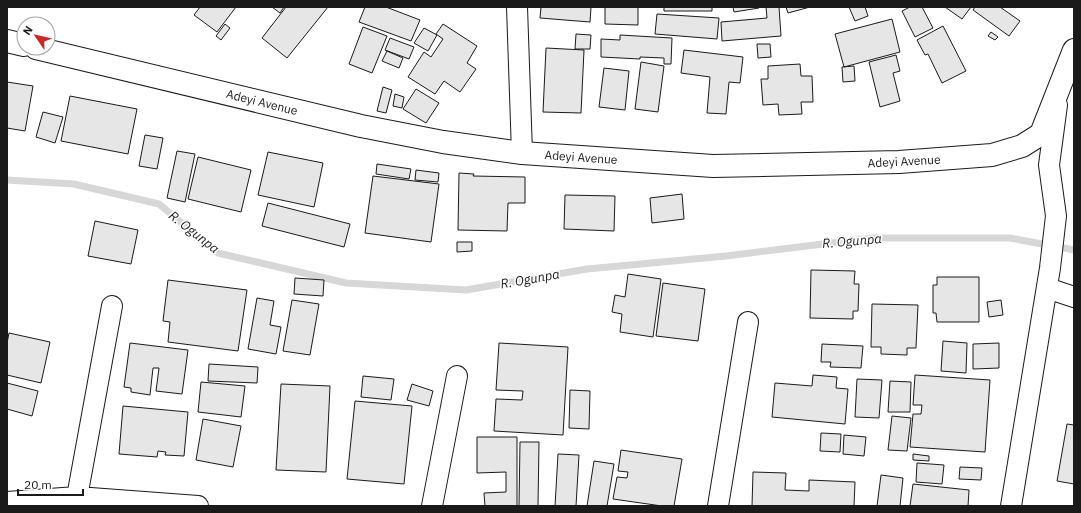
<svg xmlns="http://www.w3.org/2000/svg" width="1081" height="513" viewBox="0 0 1081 513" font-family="'IBM Plex Sans',sans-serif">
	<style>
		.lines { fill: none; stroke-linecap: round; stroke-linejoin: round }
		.stream { stroke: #d7d7d7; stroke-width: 7 }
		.building { fill: #e6e6e6; stroke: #1a1a1a }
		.street-casing { stroke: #1a1a1a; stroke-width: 22 }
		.secondary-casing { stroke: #1a1a1a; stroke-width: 24 }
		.street { stroke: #fff; stroke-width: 20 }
		.secondary { stroke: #fff; stroke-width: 22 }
		.labels { text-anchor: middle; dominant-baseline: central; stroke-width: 3; stroke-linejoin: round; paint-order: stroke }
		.street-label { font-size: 12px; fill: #1a1a1a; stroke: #fff }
		.water-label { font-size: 13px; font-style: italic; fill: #1a1a1a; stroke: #fff }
	</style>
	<rect width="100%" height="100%" fill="#fff"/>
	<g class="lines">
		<!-- stream -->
		<path class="stream" d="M7,180L74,184L159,204L218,253L346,283L466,290L587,269L726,256L872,238H1010L1074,250"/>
	</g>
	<!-- building -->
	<path class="building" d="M200,7H236L217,32L194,15Z
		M272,7H284L280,13Z
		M286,7H328L287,58L262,38Z
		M365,7H386L420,20L411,41L359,22Z
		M541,7H591L590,22L540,18Z
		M605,7H638V25L605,24Z
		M664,7H712V11H664Z
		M733,7H759V8L734,12Z
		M766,7H779L781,36L722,41L721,22L767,18Z
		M786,7H810L788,13Z
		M849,7H865L868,16L855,21Z
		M910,7H922L933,28L915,37L902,11Z
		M945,7H971L962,19Z
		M975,7H1000L1020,21L1009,36L973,10Z
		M657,14L719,18L717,39L655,34Z
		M892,19L900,52L844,67L835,34Z
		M225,24L230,28L221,40L216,36Z
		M443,24L477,46L467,63L476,69L460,92L444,81L435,94L408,77L424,52L431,57L443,39L436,34Z
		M943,26L966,71L942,83L928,54L925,55L917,40Z
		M363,27L387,36L372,73L349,64Z
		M424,28L437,35L428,51L414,43Z
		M991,32L998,37L995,40L988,36Z
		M576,34L591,35L590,49H575Z
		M620,35L672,38L671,64H664V58L640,57V59L601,57V39L620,40Z
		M390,38L414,47L409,59L385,50Z
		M757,44H770L771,57L758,58Z
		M546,48L584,50L581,113L543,112Z
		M684,50L743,57L740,83L729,82L726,114L707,113L710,77L681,73Z
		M387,51L403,58L399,68L382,61Z
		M896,55L900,71L893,73L900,101L880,107L869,62Z
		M641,62L664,66L658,112L635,109Z
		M800,64L801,76H812L813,102H801L802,114L779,115L778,104L763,105L761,79H768V66Z
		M854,66L855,81L843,82L842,67Z
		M604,68L629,71L625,110L599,107Z
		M7,82L33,86L25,131L7,128Z
		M383,87L392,90L386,113L377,111Z
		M416,89L439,103L426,123L403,109Z
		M395,94L404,97L402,108L393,106Z
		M70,96L137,109L128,154L61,141Z
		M43,112L63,117L55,143L36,137Z
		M145,135L163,138L157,169L139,166Z
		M177,151L195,154L185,202L167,198Z
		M268,152L323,163L314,207L258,195Z
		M198,157L251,170L241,212L188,199Z
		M377,164L411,169L409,179L376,174Z
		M416,170L439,173L438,182L415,180Z
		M459,173L474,174L473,176L525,177V203H508L507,231L458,230Z
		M373,176L439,184L431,242L365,233Z
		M682,194L684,219L652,223L650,198Z
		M565,195L615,196L614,231L564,229Z
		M268,203L350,224L344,247L262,226Z
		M95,221L138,230L131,264L88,256Z
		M457,242H472V251L457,252Z
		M811,270L855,271L854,284H859L858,311H853V319L810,318Z
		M628,274L661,279L653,337L620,332L622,314L612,312L615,295L625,297Z
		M937,277H979V322H937L936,313H933V285H937Z
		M295,278L324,280L323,296L294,294Z
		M168,280L247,290L238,351L168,342L170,322L163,321Z
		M663,283L705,289L698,341L656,336Z
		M257,298L274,301L270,325L281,327L276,354L248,349Z
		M292,300L319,304L310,355L283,351Z
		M1001,300L1003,315L989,317L987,302Z
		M872,304L918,305L916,348H907V355L881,354V347H871Z
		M9,333L50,342L41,383L7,375V343Z
		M943,341L967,343L966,373L941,371Z
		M130,343L188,350L182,394L156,391L159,368H153L150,395L131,392V388L124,387Z
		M499,343L568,347L563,435L494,431L496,399L522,400L523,391L496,390Z
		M999,343V368L973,369V344Z
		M822,344L863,346L861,368L830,367L831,362H821Z
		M209,364L258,367L257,383L208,381Z
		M813,375L837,377L836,388L848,389L845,424L772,417L775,383L812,386Z
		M915,375L990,380L985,452L910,447L913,414H921L922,405H913Z
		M363,376L394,379L391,400L361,397Z
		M857,379L882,380L879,418L855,417Z
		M890,381L911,382L910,412H888Z
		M201,382L245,386L241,417L198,412Z
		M7,383L38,391L32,416L7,409Z
		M281,384L330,386L326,472L276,470Z
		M412,384L433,391L429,406L407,400Z
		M570,390L590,391L589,429L569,428Z
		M355,401L412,406L404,484L347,479Z
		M123,406L188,412L184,456L165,455L166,452L158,451L157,457L119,454Z
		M892,416L911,418L907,451L888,450Z
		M203,419L241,426L233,467L196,460Z
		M1067,424L1074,425V484L1057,481Z
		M821,433L841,434L840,452L820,451Z
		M844,435L866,437L864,456L843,454Z
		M477,437H517V506H485L484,493L506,492V472L477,473Z
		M520,442H539L538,506H519Z
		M621,450L682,459L674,506H662L613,499L617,477L627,478L628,472L618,471Z
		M558,454L579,455L576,506H555Z
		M913,454L929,456V461L913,460Z
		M594,461L614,464L607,506H587Z
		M917,463L944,465L942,484L916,482Z
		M960,467L982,468L981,480L959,479Z
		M753,472L786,473L785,490L809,491V480L855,482L854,506H752Z
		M881,475L903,478L900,506H877Z
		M913,484L969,490L968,506H910Z"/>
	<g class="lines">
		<defs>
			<path id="street" d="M517,7L522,153
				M1047,288L1074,297
				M77,497L112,306
				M7,502L77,497L198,506
				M432,506L457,376
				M718,506L748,322
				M1011,506L1050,268L1056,216L1049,165L1057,105"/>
			<path id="secondary" d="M7,41L24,45
				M36,48L361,126L443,142L522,153L713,166L899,162L992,155L1022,146L1041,134L1074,50"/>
		</defs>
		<!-- street casing -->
		<use href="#street" class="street-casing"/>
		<!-- secondary casing -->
		<use href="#secondary" class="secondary-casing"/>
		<!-- street -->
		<use href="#street" class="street"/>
		<!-- secondary -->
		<use href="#secondary" class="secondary"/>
	</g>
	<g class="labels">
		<!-- street labels -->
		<g class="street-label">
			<text transform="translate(262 102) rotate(14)">Adeyi Avenue</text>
			<text transform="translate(581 157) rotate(4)">Adeyi Avenue</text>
			<text transform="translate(904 161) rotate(-3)">Adeyi Avenue</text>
		</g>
		<!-- water labels -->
		<g class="water-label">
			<text transform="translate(194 232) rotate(38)">R. Ogunpa</text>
			<text transform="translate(852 241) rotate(-5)">R. Ogunpa</text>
			<text transform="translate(530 279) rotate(-10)">R. Ogunpa</text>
		</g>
	</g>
	<!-- border -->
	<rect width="1081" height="513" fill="none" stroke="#1a1a1a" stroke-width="16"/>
	<!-- north arrow -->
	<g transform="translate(36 36) rotate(304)"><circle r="19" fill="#ffffff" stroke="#a3a3a3"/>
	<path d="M0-3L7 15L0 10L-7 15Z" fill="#c62828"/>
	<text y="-6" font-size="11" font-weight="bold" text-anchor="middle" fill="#1a1a1a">N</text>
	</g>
	<!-- scale -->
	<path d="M18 489v6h65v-6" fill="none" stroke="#1a1a1a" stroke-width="2"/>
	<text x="24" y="489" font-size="12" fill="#1a1a1a" stroke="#ffffff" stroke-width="3" paint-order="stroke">20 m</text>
</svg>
